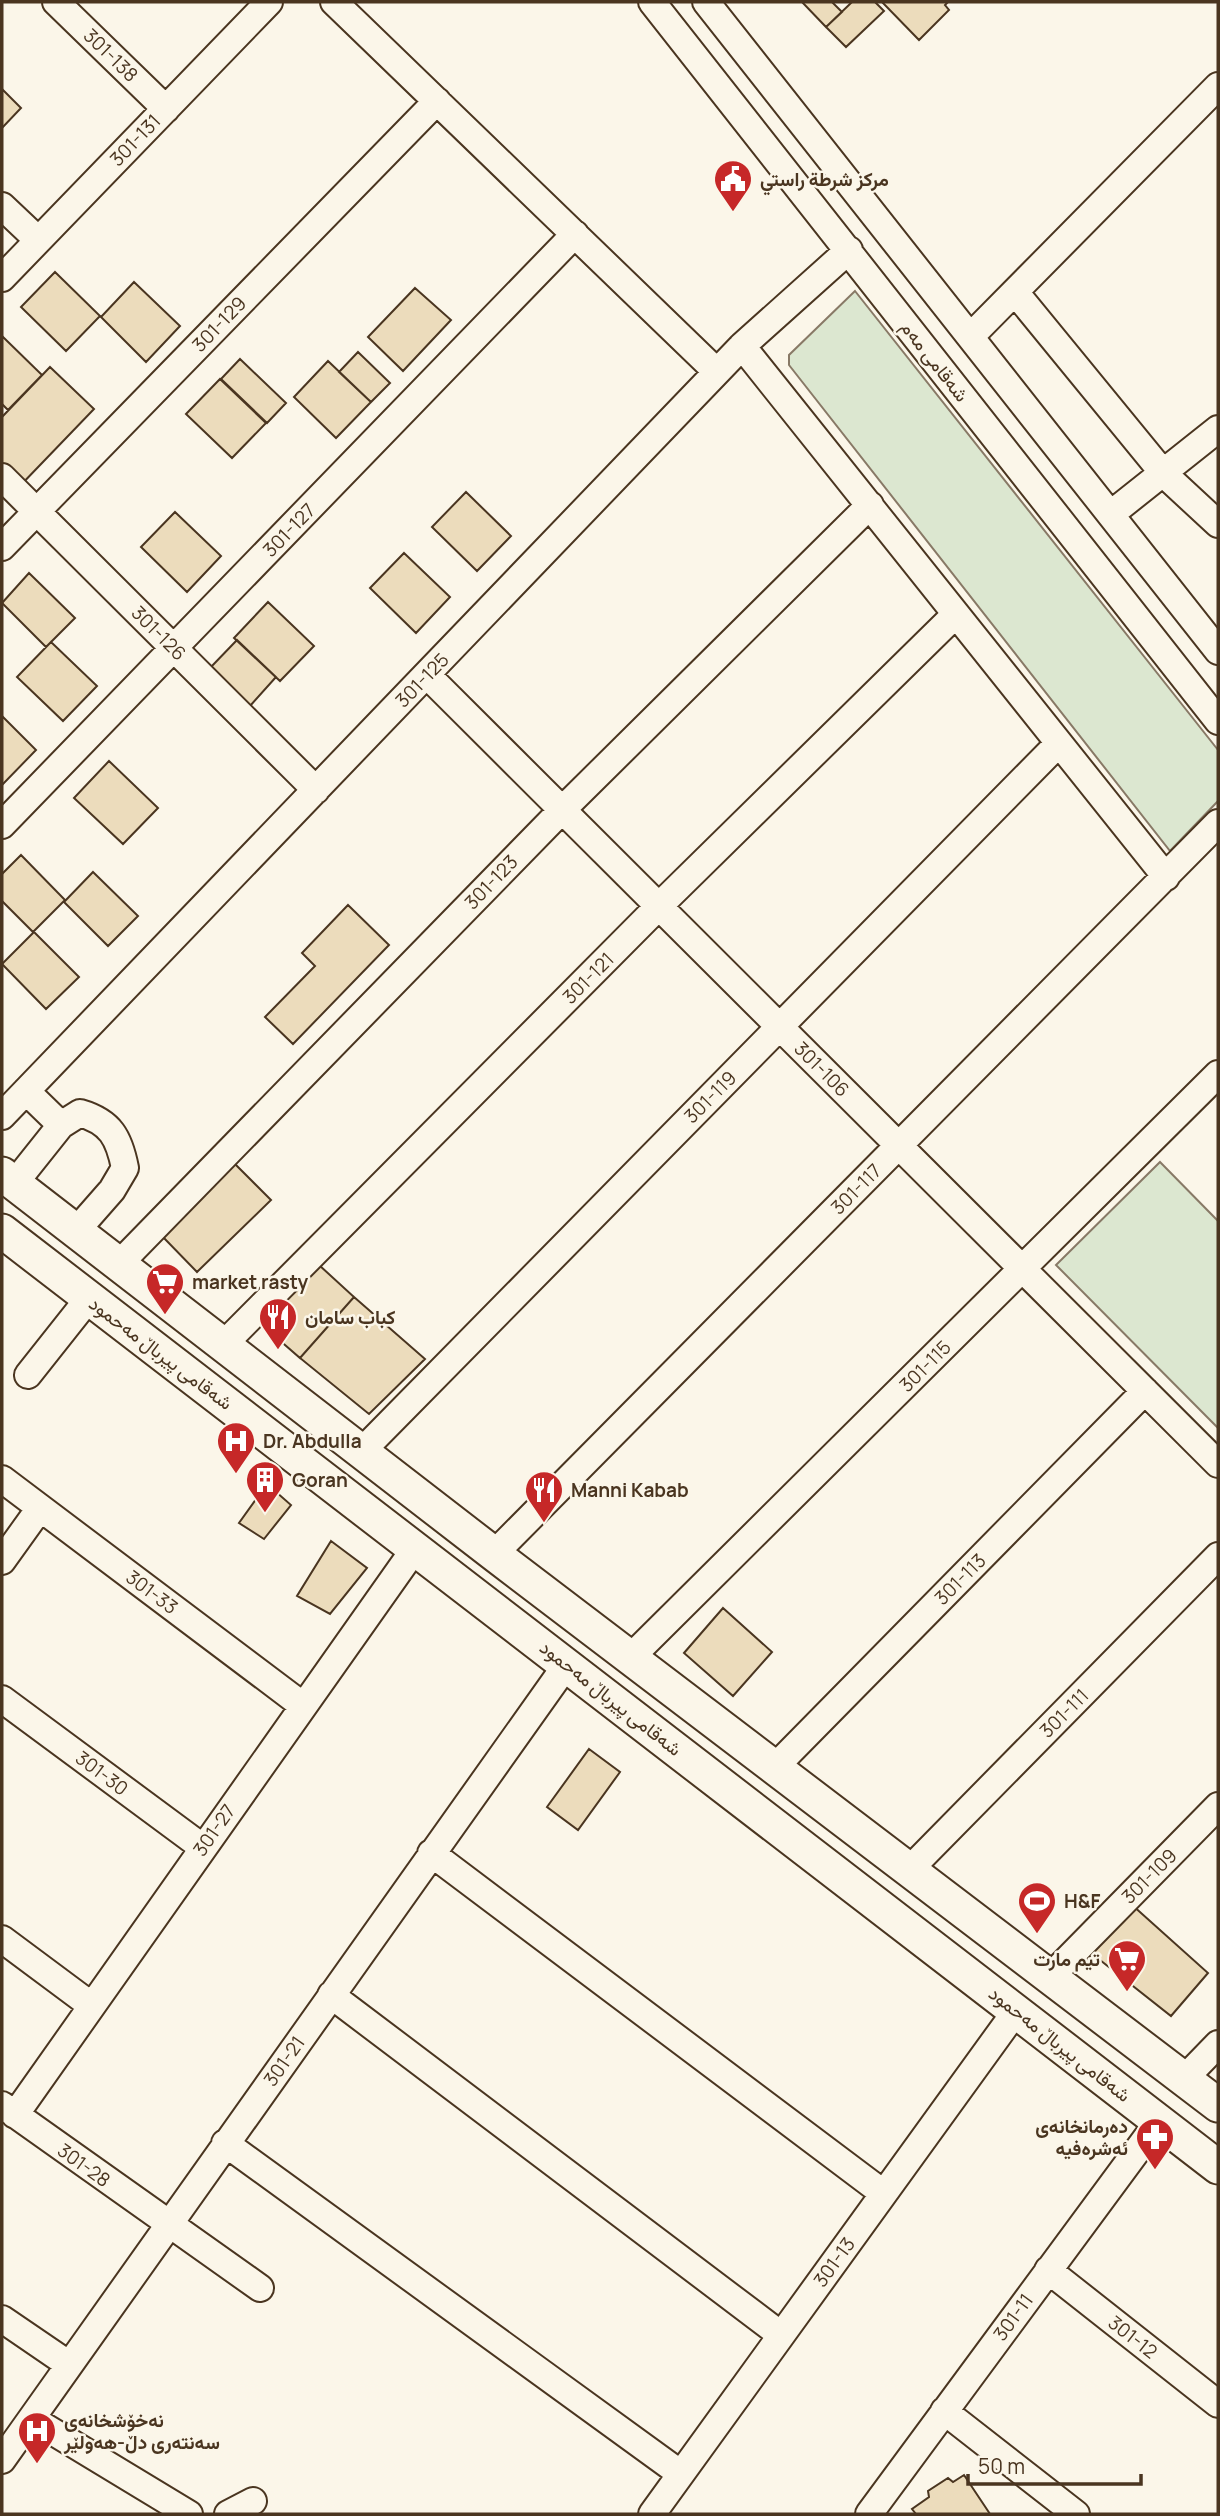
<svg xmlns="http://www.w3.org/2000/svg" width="1220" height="2516" viewBox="0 0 1220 2516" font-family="Manrope,Vazirmatn,sans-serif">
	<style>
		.green { fill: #dce7d0; stroke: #887966; stroke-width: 2 }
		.building { fill: #ecdcbc; stroke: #4a3520; stroke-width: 2 }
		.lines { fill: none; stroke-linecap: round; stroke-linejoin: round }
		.minor-casing { stroke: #4a3520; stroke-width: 30 }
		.major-casing { stroke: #4a3520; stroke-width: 37 }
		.minor { stroke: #fbf6e9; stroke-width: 26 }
		.major { stroke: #fbf6e9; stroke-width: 33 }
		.labels { text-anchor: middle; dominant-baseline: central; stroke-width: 5; stroke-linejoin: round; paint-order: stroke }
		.street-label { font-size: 19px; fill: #4a3520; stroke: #fbf6e9 }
		.poi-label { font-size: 19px; font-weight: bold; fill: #4a3520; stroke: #fbf6e9; text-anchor: start }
	</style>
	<rect width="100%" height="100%" fill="#fbf6e9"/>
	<!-- green -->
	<path class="green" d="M855,291L1218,750V801L1170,851L789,365V355Z
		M1160,1162L1218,1221V1428L1056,1265Z"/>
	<!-- building -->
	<path class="building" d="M802,2H832L842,12L826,27Z
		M852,2H875L884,11L846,47L826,27Z
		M882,2H948L945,5L949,10L919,40Z
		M2,89L21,108L2,128Z
		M55,272L100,316L66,351L21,307Z
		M134,282L180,326L146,362L101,317Z
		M415,288L451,320L403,371L368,337Z
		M2,336L42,375L8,410L2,404Z
		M358,352L390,383L371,402L339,372Z
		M240,359L286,403L267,423L221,379Z
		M328,361L371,402L336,438L294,397Z
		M50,367L94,409L16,490L2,476V417Z
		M220,379L266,423L232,458L186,414Z
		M466,492L511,536L477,571L432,527Z
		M175,512L221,556L187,592L141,547Z
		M404,553L450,597L416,633L370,588Z
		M29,573L75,618L46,647L2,603Z
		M268,602L314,646L280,681L234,638Z
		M237,640L276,677L250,706L210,668Z
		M51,642L97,686L63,721L17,677Z
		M2,716L36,750L2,785Z
		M109,761L158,808L123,844L74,798Z
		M21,855L65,900L33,932L2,901V874Z
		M93,872L138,916L108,946L64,902Z
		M348,905L389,945L293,1044L265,1017L315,966L302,953Z
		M34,932L79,977L46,1009L2,964Z
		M234,1163L271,1200L197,1272L161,1235Z
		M319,1265L354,1297L300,1358L262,1325Z
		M354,1297L425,1359L369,1414L300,1358Z
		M267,1484L291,1505L264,1539L239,1523Z
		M331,1541L367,1568L330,1614L297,1596Z
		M723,1608L772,1652L733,1696L684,1653Z
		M589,1749L620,1772L578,1830L547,1807Z
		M1131,1904L1208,1973L1171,2016L1086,1949Z
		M964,2475L990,2514H916L912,2509L929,2497L928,2491L948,2478L953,2482Z"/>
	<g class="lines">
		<defs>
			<path id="minor" d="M56,2L166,109
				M334,2L717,372
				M652,2L1218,721
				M706,2L1218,651
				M2,206L38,240
				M2,278L269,2
				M1015,292L1164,474L1218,524
				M972,335L1218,86
				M742,346L1166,877
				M2,477L316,790
				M1111,514L1218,429
				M2,547L437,101
				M427,675L1218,1464
				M2,825L575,234
				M26,1091L61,1125
				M2,1116L742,346L849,250
				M14,1184L61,1125L80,1113C111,1122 119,1138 125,1168L112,1190L76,1231
				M119,1264L562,810L870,505
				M223,1345L659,906L956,614
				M28,1375L89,1298
				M361,1452L1059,743
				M2,1479L302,1705
				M494,1554L1218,823
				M2,1561L40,1508
				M630,1658L1218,1074
				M2,1699L202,1847
				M774,1768L1145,1391
				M431,1853L883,2193
				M909,1870L1218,1556
				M2,1939L92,2006
				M1050,1977L1218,1806
				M331,1995L781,2335
				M1184,2079L1218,2044
				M2,2105L260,2288
				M15,2115L416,1547
				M225,2143L681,2474
				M1048,2270L1218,2404
				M2,2319L68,2364
				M944,2411L1076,2514
				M32,2419L189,2514
				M2,2460L567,1664
				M228,2514L253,2501
				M652,2514L1016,2011
				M869,2514L1159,2121"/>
			<path id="major" d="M2,1174L494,1554L1218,2105
				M2,1231L1218,2167"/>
		</defs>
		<!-- minor casing -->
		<use href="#minor" class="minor-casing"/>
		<!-- major casing -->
		<use href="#major" class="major-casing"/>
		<!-- minor -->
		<use href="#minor" class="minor"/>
		<!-- major -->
		<use href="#major" class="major"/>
	</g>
	<!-- icons -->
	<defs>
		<symbol id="civic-pin" viewBox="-11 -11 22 30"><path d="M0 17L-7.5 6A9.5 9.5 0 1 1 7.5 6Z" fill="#c62828" stroke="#fbf6e9"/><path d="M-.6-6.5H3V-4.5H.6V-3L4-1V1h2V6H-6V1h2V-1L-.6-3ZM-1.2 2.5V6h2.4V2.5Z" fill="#fff"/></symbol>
		<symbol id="supermarket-pin" viewBox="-11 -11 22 30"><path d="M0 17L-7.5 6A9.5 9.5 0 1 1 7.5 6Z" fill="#c62828" stroke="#fbf6e9"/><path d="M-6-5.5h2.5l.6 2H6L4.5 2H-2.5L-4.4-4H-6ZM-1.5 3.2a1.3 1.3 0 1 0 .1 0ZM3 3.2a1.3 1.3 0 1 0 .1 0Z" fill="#fff"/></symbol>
		<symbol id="restaurant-pin" viewBox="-11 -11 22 30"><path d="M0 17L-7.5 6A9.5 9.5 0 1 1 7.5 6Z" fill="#c62828" stroke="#fbf6e9"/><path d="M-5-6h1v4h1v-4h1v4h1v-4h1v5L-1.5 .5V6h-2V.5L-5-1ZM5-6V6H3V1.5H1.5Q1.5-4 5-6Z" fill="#fff"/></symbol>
		<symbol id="hospital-pin" viewBox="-11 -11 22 30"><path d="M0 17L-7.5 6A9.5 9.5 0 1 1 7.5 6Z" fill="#c62828" stroke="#fbf6e9"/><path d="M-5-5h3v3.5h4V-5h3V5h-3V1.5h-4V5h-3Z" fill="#fff"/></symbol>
		<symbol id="building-pin" viewBox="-11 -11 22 30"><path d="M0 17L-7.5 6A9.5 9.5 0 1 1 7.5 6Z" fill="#c62828" stroke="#fbf6e9"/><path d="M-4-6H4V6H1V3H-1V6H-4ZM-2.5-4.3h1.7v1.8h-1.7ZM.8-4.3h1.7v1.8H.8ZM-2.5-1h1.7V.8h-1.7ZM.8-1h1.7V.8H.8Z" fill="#fff"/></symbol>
		<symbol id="stadium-pin" viewBox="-11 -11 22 30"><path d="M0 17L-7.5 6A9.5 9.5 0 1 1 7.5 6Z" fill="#c62828" stroke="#fbf6e9"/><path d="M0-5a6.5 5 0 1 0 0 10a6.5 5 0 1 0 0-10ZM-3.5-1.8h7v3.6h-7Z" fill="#fff"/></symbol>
		<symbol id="pharmacy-pin" viewBox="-11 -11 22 30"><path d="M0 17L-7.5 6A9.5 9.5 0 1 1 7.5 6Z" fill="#c62828" stroke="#fbf6e9"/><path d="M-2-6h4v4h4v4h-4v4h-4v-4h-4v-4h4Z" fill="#fff"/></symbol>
	</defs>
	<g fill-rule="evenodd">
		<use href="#civic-pin" x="711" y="157" width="44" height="60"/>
		<use href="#supermarket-pin" x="143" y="1260" width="44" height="60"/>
		<use href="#restaurant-pin" x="256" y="1295" width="44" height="60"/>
		<use href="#hospital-pin" x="214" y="1419" width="44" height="60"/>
		<use href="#building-pin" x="243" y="1458" width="44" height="60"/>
		<use href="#restaurant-pin" x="522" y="1468" width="44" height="60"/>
		<use href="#stadium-pin" x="1015" y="1879" width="44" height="60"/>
		<use href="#supermarket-pin" x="1105" y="1937" width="44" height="60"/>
		<use href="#pharmacy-pin" x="1133" y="2115" width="44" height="60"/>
		<use href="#hospital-pin" x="15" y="2409" width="44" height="60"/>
	</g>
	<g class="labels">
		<!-- street labels -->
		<g class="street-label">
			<text transform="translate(111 55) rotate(44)">301-138</text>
			<text transform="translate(135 140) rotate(-46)">301-131</text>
			<text transform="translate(219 324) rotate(-46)">301-129</text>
			<text transform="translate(935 361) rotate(52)">شەقامی مەم</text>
			<text transform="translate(289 530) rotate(-46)">301-127</text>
			<text transform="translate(159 633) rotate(45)">301-126</text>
			<text transform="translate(422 680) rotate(-46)">301-125</text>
			<text transform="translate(491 882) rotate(-46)">301-123</text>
			<text transform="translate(588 978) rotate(-45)">301-121</text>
			<text transform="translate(822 1069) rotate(45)">301-106</text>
			<text transform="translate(710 1097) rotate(-45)">301-119</text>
			<text transform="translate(856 1189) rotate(-45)">301-117</text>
			<text transform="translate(161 1353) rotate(37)">شەقامی پیرباڵ مەحمود</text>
			<text transform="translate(925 1366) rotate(-45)">301-115</text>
			<text transform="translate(960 1579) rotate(-45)">301-113</text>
			<text transform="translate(152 1592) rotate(37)">301-33</text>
			<text transform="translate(611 1698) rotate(38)">شەقامی پیرباڵ مەحمود</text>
			<text transform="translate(1064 1713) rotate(-45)">301-111</text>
			<text transform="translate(102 1773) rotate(37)">301-30</text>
			<text transform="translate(214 1830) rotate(-55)">301-27</text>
			<text transform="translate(1149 1876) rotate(-45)">301-109</text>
			<text transform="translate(1060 2044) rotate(38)">شەقامی پیرباڵ مەحمود</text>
			<text transform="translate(284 2061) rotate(-55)">301-21</text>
			<text transform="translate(84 2165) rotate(36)">301-28</text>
			<text transform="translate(834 2262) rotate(-54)">301-13</text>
			<text transform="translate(1013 2317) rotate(-54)">301-11</text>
			<text transform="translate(1133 2337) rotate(38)">301-12</text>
		</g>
		<!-- poi labels -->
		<g class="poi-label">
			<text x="760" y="179">مركز شرطة راستي</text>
			<text x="192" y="1282">market rasty</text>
			<text x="305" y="1317">کباب سامان</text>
			<text x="263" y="1441">Dr. Abdulla</text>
			<text x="292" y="1480">Goran</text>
			<text x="571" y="1490">Manni Kabab</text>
			<text x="1064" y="1901">H&amp;F</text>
			<text x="1100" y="1959" text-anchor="end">تیم مارت</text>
			<text x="1128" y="2126" text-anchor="end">دەرمانخانەی<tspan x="1128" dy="22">ئەشرەفیە</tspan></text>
			<text x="64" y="2420">نەخۆشخانەی<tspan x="64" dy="22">سەنتەری دڵ-هەولێر</tspan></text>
		</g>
	</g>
	<!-- border -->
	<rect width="1220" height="2516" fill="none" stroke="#4a3520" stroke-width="7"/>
	<!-- scale -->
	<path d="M968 2474v10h173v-10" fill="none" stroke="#4a3520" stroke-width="3.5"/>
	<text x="978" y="2474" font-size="21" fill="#4a3520" stroke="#fbf6e9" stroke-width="5" paint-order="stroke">50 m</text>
</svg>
